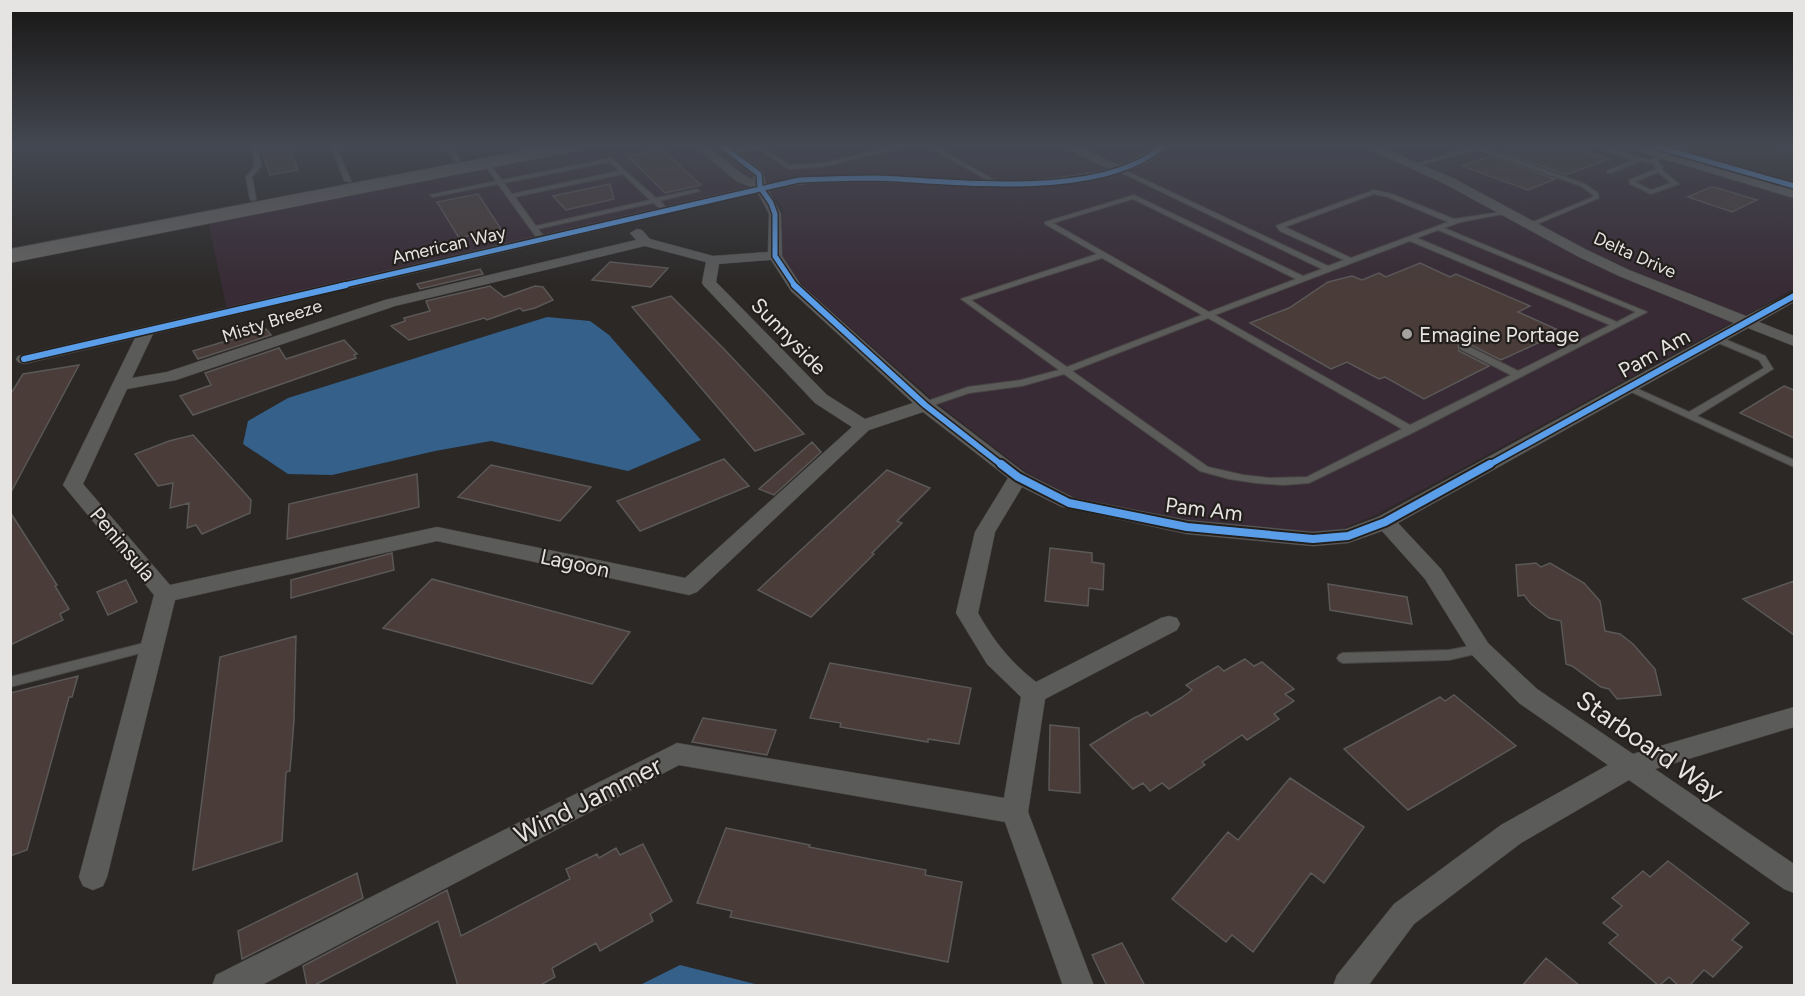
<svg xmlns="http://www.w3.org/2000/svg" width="1805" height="996" viewBox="0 0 1805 996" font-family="Figtree,sans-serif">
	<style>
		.commercial { fill: #382b35 }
		.built { fill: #352d26 }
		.water { fill: #34608a }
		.building { fill: #493c39; stroke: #5b5858; stroke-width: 1.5 }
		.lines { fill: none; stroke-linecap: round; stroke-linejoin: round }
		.service-casing { stroke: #484645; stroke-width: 2 }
		.minor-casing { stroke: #484645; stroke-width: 1 }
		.secondary-casing { stroke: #484645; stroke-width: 2 }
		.primary-casing { stroke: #484645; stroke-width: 1 }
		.service { fill: #5b5b5a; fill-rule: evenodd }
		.minor { fill: #5b5b5a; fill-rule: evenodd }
		.secondary { fill: #666665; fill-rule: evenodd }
		.primary { fill: #656462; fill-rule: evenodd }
		.cycleway-far2-casing { stroke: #231f1c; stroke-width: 8 }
		.cycleway-far1-casing { stroke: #231f1c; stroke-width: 9 }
		.cycleway-casing { stroke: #231f1c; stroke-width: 12 }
		.cycleway-far2 { stroke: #5a9eea; stroke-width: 5 }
		.cycleway-far1 { stroke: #5a9eea; stroke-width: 6 }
		.cycleway { stroke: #5a9eea; stroke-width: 8 }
		.poi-dot { fill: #a5a2a0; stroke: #231f1c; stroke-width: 2 }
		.labels { text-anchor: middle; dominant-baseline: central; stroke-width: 4.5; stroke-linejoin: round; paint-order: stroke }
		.far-street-label { font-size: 18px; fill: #e6e4e2; stroke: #231f1c }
		.poi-label { font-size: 21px; fill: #e6e4e2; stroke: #231f1c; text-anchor: start }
		.street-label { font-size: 21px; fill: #e6e4e2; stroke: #231f1c }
		.near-street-label { font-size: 26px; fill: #e6e4e2; stroke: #231f1c }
	</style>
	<rect width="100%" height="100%" fill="#2b2826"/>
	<!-- commercial -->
	<path class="commercial" d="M590,146H1635L1794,195V289L1376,515L1337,531L1312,533L1191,520L1074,498L1026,472L940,406L805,288L781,256L783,207L768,189L228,315L208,221Z"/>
	<!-- built -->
	<path class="built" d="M1661,146H1794V184L1706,160Z"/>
	<!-- water -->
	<path class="water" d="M547,317L590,321L609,335L701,440L628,471L491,441L435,451L332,475L288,474L243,444L248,421L288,398Z
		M680,965L759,985H760H640Z"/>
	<!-- building -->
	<path class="building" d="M1519,146H1568L1608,159L1566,175L1503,152Z
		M289,147L298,170L270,175L262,151Z
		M662,149L701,185L665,193L628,156Z
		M1490,156L1555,179L1528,190L1462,166Z
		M610,184L614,199L566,210L553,196Z
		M1711,187L1717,188L1757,200L1732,212L1688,197Z
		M478,194L501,229L459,238L437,202Z
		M610,262L668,268L651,287L592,280Z
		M1420,263L1450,277L1456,274L1530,306L1518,312L1556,329L1532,340L1538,343L1501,360L1467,343H1458L1459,351L1489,366L1424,399L1385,377L1379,379L1347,362L1331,369L1250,323L1289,308L1328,282L1352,276L1362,280L1379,273L1386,277Z
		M480,269L483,274L420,289L417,284Z
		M490,286L504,297L535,286L543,287L553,300L535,308L523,311L520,308L487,320L484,318L409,340L391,326L405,321L404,318L430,311L426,301Z
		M671,296L723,348L804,434L755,451L632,307Z
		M266,329L271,335L198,359L193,351Z
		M344,340L357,354L354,355L356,358L193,415L180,396L211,385L205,373L279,348L286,359Z
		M79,365L10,494V395L23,374Z
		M1784,386L1794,390V438L1740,413Z
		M193,435L251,500L250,513L202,534L196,525L187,528L189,503L170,508L173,483L158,486L135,454L169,441Z
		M812,442L821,452L774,495L759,489Z
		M724,459L749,486L640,531L617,501Z
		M491,465L591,487L560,521L458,497Z
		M887,470L930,488L897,521L902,523L872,553L874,554L811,617L758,590Z
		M417,474L419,507L287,539L289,504Z
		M10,512L57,585L55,586L69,609L60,614L63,620L10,645Z
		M1050,548L1092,553V562L1104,564L1103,590L1089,588L1088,606L1045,601Z
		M392,553L394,570L291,598V580Z
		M1536,563L1541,567L1550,563L1584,583L1600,601L1605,631L1620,634L1633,644L1655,669L1661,695L1617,699L1609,689L1601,687L1572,666L1566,664L1561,621L1549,618L1531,604L1524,595L1518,596L1516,565Z
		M432,579L630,632L592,684L383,628Z
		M126,580L137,602L108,615L97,592Z
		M1794,581V635L1743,599Z
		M1328,584L1407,597L1412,624L1330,610Z
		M296,636L294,720L290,771L286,772L282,841L193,870L220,657Z
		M1245,659L1254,666L1262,662L1294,689L1285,694L1294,701L1274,714L1279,719L1247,740L1242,735L1202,762L1205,765L1169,789L1162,783L1150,791L1143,783L1133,789L1090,745L1134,718L1147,712L1151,716L1181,698L1192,690L1186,685L1218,666L1224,671Z
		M830,663L971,688L959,744L928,739V742L840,727L841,723L810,718Z
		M78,676L72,697H69L27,850L10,856V693Z
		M1454,695L1516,746L1408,810L1344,749L1440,697L1445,701Z
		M703,718L776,730L767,755L692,742Z
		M1050,725L1079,728L1080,793L1049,790Z
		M1290,778L1364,827L1324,883L1311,873L1253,952L1232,935L1226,942L1172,899L1228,832L1238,840Z
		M726,828L810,845L809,847L926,870L925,875L962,882L948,962L730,917L732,911L697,903Z
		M643,844L672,901L650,914L653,921L600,951L596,943L552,968L555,977L539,986H458L438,921L313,986H307L303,966L447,890L461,936L570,879L566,869L597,854L599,858L616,848L620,855Z
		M1668,861L1749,923L1732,940L1742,947L1713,977L1704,970L1689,986H1679L1669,977L1659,986L1609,943L1618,935L1603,923L1622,906L1612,898L1643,871L1650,877Z
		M357,873L363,898L242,959L238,931Z
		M1122,943L1145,986H1107L1092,955Z
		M1546,958L1580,986H1522Z"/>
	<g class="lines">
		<defs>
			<path id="service" d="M330,146H336L351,181L350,182L345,181Z
				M444,146H450L460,160L459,161H455Z
				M753,146H767L765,148L789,165L823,163L894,146H907L823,167L788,169L759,149L731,155L728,153Z
				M927,146H935L1001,184L996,185Z
				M1591,146C1612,146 1632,156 1652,160C1654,155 1661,152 1665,153V155L1659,159L1658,162L1663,167L1662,170L1679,184L1651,194L1630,184L1629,180L1656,169L1653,164L1640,161L1611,173H1607V171L1633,160ZM1658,172L1671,183L1651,190L1635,182Z
				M1773,146H1783L1794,150V154Z
				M1482,147L1585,184L1598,193L1599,198L1530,227L1526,225L1528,224L1593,197V195L1581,186L1481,151H1470L1415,167L1412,165L1468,148Z
				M255,149L258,151L261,166L252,177L256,199L253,201L250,199L246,177L255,166L252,151Z
				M611,158L656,198L697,189L700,191L660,201L668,210L665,212L653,203L538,229L546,239L542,241H539L498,184L433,197L430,195L496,181L484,164L487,162L489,163L502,180ZM610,162L619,171L512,194L504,183ZM623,174L650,200L536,226L515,197Z
				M1118,167L1328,266L1344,260L1280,231L1276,226L1278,225L1374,190L1392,194L1454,219L1508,211V213L1461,222L1444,228L1647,312L1414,432L1309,483L1283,485L1256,483L1229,479L1200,471L1064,374L1022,386L969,393L928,407H922L920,405L922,403L968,387L1021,380L1059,370L961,299L1097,254L1045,224V222L1134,195L1303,276L1322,269L1116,170V168ZM1374,194L1388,197L1448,222L1351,258L1285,227ZM1133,199L1296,279L1209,312L1053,223ZM1438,230L1636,312L1617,322L1417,238ZM1410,241L1610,325L1518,371L1466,345H1460V349L1511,375L1410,425L1215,315ZM1102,258L1202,315L1067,367L971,300ZM1208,318L1402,429L1307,477L1270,478L1243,475L1208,467L1072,371Z
				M1717,336L1765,356L1773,369L1697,416L1794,460V467L1623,388L1625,386H1631L1689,412L1764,368L1759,360L1714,341V337Z
				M152,641L156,643L158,646L156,649L10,687V677Z
				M1480,644L1484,646L1486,649L1484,652L1449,660L1343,663L1339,661L1337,658L1339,655L1343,653L1449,650Z"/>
			<path id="minor" d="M694,146C717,146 732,170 753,180V175L717,146H730L763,171L766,184C841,167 917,180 994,181C1033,181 1070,177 1108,169L1062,146H1077L1119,165C1136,159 1151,146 1168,146C1152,166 1123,173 1099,178C1011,196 925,179 836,182C813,182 791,185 769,191L781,214L782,256L801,285L931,401L1025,473L1074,498L1187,520L1313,532L1346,529L1378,517L1734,323L1619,276L1577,256L1445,184L1362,146H1378L1453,178L1587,250L1629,270L1746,316L1794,292V302L1759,322L1794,336V346L1748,328L1398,523L1441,569L1488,643L1537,689L1633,754L1794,707V727L1655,769L1794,864V893L1784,889L1629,780L1521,843L1414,924L1368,986H1333L1337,975L1394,904L1501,825L1608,765L1519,703L1472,655L1425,579L1382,531L1348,543L1313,546L1187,534L1062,507L1022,487L995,532L978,613C993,640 1011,663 1036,682L1161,618L1169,616L1177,618L1180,624L1177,630L1045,699L1028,812L1094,986H1063L1005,822L679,765L260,986H212L216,975L677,743L1004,798L1021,697L987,664L956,613L975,532L1008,478L923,412L869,430L697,592L689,595L437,541L175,600L107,877L103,886L93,890L83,886L79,877L154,595L63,485L135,338L24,364L18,362L16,359L18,356L751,187L736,181ZM758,193L769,214L768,252L713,256L650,239L642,230L637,229L630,233L636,240L385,300L167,372L132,378L153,334ZM645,246L706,262L702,283L704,286L815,403L852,427L685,578L437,527L170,585L83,484L127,389L176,380L395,306ZM771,260L791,291L913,403L865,419L827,395L716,282L719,264Z"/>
			<path id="secondary" d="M1629,146H1656L1794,187V198L1631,149Z"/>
			<path id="primary" d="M546,146H585L576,151L10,263V249Z"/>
		</defs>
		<!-- service casing -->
		<use href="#service" class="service-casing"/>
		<!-- minor casing -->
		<use href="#minor" class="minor-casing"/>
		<!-- secondary casing -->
		<use href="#secondary" class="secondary-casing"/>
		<!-- primary casing -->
		<use href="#primary" class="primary-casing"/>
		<!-- service -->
		<use href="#service" class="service"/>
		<!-- minor -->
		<use href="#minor" class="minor"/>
		<!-- secondary -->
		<use href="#secondary" class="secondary"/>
		<!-- primary -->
		<use href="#primary" class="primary"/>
		<defs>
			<path id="cycleway-far2" d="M722,146L759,174L760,187L771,203L775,214V256L795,286
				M1654,146L1794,186
				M340,286L799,180C825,179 851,178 877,178C955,181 1101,201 1163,146"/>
			<path id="cycleway-far1" d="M794,285L925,405L1003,466
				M24,359L346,285
				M1487,466L1794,296"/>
			<path id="cycleway" d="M1001,464L1018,477L1069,503L1187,527L1313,539L1348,536L1385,522L1490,464"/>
		</defs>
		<!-- cycleway-far2 casing -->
		<use href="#cycleway-far2" class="cycleway-far2-casing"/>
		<!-- cycleway-far1 casing -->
		<use href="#cycleway-far1" class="cycleway-far1-casing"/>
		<!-- cycleway casing -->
		<use href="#cycleway" class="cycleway-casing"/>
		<!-- cycleway-far2 -->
		<use href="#cycleway-far2" class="cycleway-far2"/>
		<!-- cycleway-far1 -->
		<use href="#cycleway-far1" class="cycleway-far1"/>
		<!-- cycleway -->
		<use href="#cycleway" class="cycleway"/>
	</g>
	<!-- sky -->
	<linearGradient id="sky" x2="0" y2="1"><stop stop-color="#181615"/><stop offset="0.51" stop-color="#444852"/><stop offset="1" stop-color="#444852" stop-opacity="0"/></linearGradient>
	<rect width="1805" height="286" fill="url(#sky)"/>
	<!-- markers -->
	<circle class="poi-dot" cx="1407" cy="334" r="6"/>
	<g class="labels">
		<!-- far-street labels -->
		<g class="far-street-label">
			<text transform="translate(449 245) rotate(-13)">American Way</text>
			<text transform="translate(1635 255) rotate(24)">Delta Drive</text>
			<text transform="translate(272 321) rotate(-18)">Misty Breeze</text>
		</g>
		<!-- poi labels -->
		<g class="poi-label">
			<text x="1419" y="334">Emagine Portage</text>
		</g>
		<!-- street labels -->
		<g class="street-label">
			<text transform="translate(789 336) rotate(46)">Sunnyside</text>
			<text transform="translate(1654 353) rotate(-29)">Pam Am</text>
			<text transform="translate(1204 509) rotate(7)">Pam Am</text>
			<text transform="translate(123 544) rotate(50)">Peninsula</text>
			<text transform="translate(575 563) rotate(12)">Lagoon</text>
		</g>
		<!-- near-street labels -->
		<g class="near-street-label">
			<text transform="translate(1650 746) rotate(35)">Starboard Way</text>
			<text transform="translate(588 800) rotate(-27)">Wind Jammer</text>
		</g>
	</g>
	<!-- border -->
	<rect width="1805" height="996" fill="none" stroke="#e6e4e2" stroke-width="24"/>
</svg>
